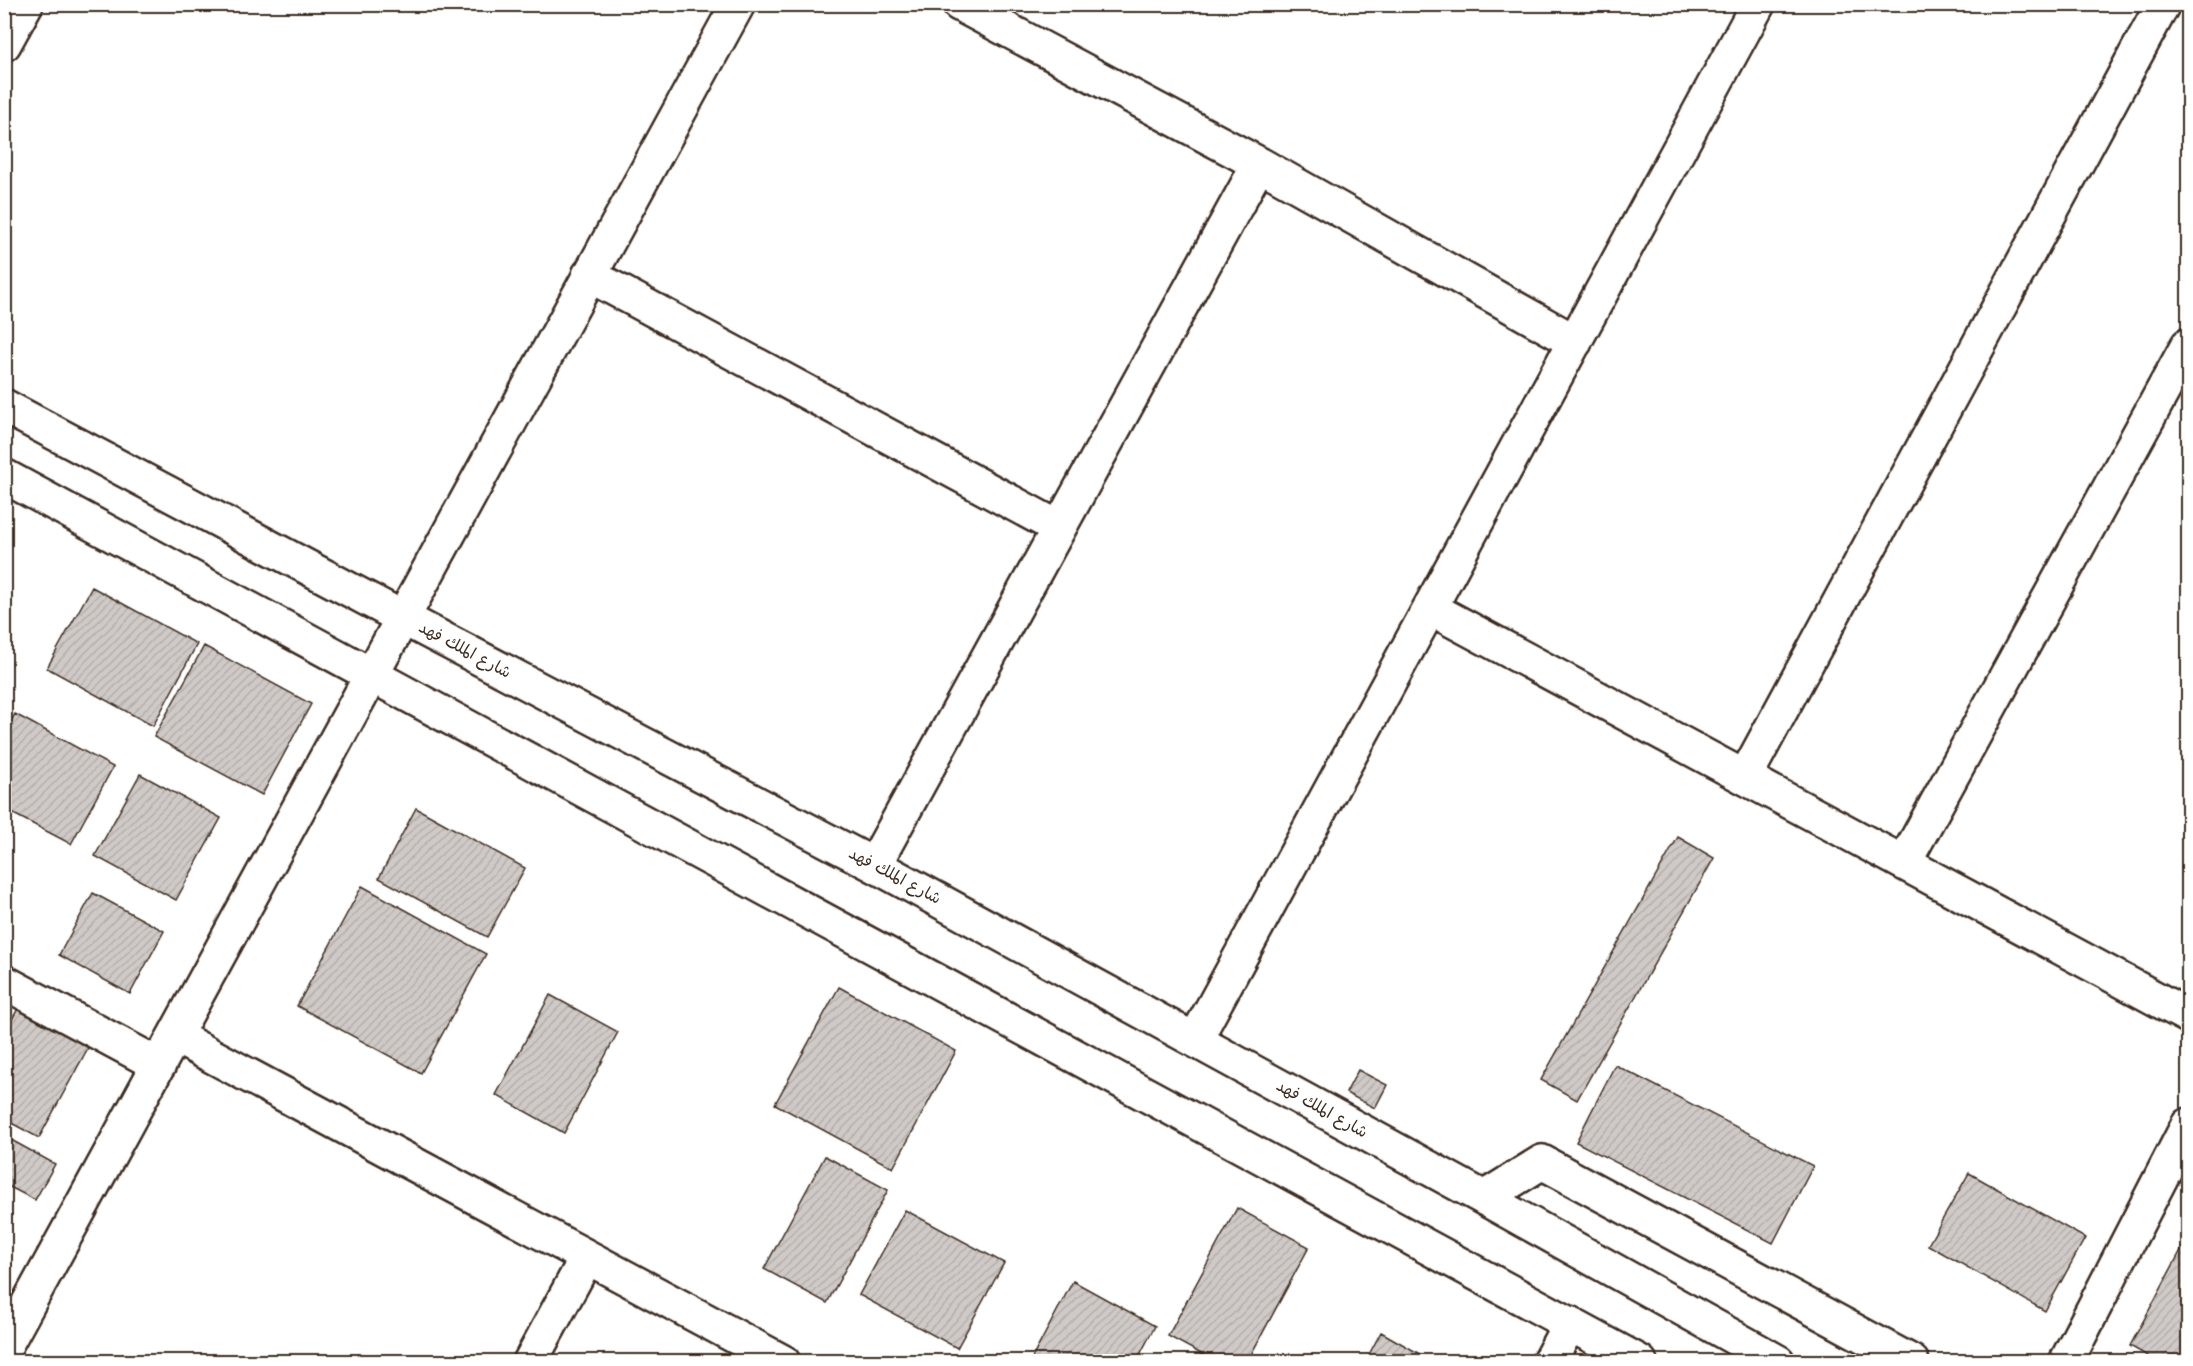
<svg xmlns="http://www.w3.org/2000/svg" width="2193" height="1366" viewBox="0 0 2193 1366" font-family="'Comic Neue','Playpen Sans Arabic',sans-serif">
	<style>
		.building { fill: url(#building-hatch); stroke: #3b2a1e; stroke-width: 1.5 }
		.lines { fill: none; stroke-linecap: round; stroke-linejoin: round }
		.minor-casing { stroke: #3b2a1e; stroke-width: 38 }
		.minor { stroke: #fff; stroke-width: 33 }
		.labels { text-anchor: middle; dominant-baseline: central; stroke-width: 5; stroke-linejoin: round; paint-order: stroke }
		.street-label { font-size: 16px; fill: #3b2a1e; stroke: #fff }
	</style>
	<defs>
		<pattern id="building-hatch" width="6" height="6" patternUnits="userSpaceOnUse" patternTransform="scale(1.5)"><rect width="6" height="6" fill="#cfcac7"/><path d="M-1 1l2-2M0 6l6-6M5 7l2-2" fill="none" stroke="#b3aeaa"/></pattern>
	</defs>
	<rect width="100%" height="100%" fill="#fff"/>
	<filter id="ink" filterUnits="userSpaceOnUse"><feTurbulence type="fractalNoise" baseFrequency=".0167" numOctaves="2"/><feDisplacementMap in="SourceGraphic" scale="12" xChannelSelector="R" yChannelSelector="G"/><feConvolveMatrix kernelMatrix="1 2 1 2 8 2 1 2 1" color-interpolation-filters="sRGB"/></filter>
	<g filter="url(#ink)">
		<!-- building -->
		<path class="building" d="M92,587L197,644L153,726L47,668Z
			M204,646L311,704L262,795L154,737Z
			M15,714L113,767L71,844L4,809V734Z
			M140,774L221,818L176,900L95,856Z
			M416,808L525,868L487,937L379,878Z
			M1678,837L1714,858L1577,1100L1541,1080Z
			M362,886L486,954L421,1073L297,1006Z
			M93,893L164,931L130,994L59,955Z
			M839,987L956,1051L893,1168L775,1104Z
			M550,995L618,1032L564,1133L496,1095Z
			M19,1007L89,1046L39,1138L4,1119V1033Z
			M1615,1065L1813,1166L1773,1243L1576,1142Z
			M1358,1070L1387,1085L1375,1108L1346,1093Z
			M4,1136L55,1164L35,1200L4,1184Z
			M825,1156L888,1190L827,1303L764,1269Z
			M1969,1173L2085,1238L2045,1311L1928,1245Z
			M1237,1208L1309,1247L1247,1362H1216L1168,1336Z
			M905,1210L1004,1263L957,1348L859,1295Z
			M2188,1237V1362H2158L2130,1346Z
			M1073,1281L1155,1326L1136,1362H1030Z
			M1381,1332L1434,1362H1365Z"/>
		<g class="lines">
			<defs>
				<path id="minor" d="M959,4L1259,164L1575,342
					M4,44L26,4
					M589,275L1059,528
					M4,406L403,618L874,865L1484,1198L1778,1362
					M4,476L1640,1362
					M1430,608L2188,1016
					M1745,777L2163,4
					M1904,863L2188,345
					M874,865L1259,164
					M4,982L159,1065
					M175,1036L783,1362
					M1195,1040L1758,4
					M1484,1198L1542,1162L1912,1362
					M4,1348L738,4
					M530,1362L587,1257
					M1549,1362L1570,1323
					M2066,1362L2188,1125"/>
			</defs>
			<!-- minor casing -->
			<use href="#minor" class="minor-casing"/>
			<!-- minor -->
			<use href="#minor" class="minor"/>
		</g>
	</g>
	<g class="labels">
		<!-- street labels -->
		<g class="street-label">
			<text transform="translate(465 650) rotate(28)">شارع الملك فهد</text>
			<text transform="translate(895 876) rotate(28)">شارع الملك فهد</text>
			<text transform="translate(1322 1109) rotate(29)">شارع الملك فهد</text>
		</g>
	</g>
	<!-- margin -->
	<rect width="2193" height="1366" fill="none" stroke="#fff" stroke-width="24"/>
	<rect x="12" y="12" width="2169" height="1342" fill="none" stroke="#3b2a1e" stroke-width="2" filter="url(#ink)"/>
</svg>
